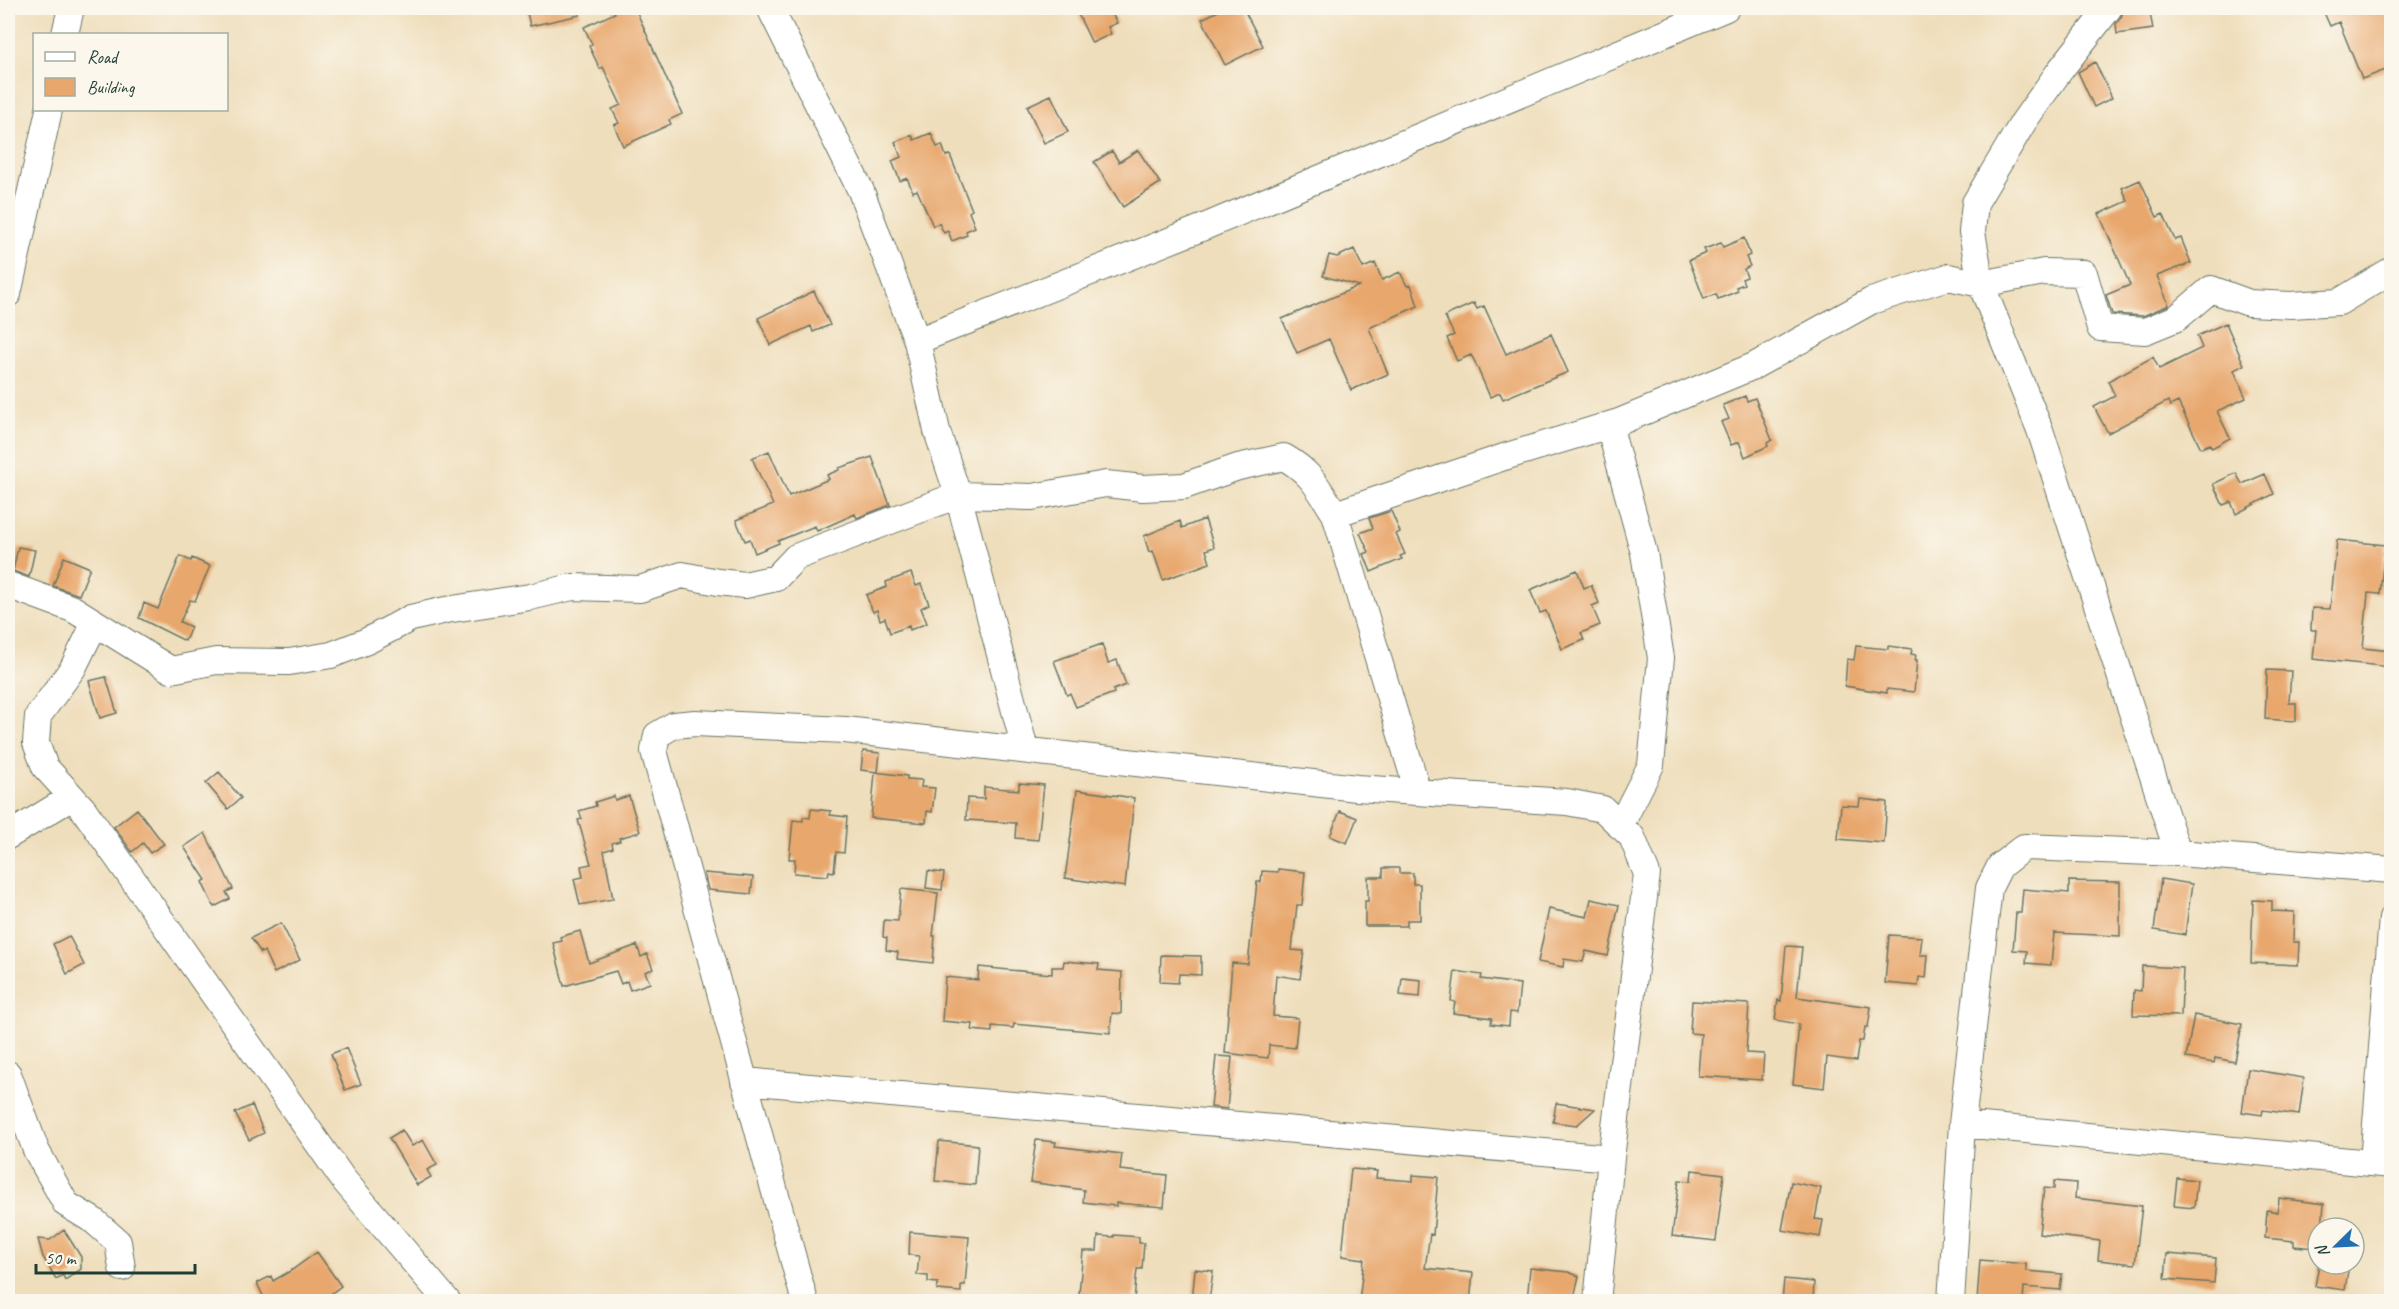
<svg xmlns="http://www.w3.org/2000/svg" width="2399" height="1309" viewBox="0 0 2399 1309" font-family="Caveat,sans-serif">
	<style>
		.building { fill: #e8a76d }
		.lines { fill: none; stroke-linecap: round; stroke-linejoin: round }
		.street-casing { stroke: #687564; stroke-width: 28 }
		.street { stroke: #fff; stroke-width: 26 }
	</style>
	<rect width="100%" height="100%" fill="#fbf7ec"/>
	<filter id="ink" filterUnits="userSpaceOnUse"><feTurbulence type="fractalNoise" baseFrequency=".0167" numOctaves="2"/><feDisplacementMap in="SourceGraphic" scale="12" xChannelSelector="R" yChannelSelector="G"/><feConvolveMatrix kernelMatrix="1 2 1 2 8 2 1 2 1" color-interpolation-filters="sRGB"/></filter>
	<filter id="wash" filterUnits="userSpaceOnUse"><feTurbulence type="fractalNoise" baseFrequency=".008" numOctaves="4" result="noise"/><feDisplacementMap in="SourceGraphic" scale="24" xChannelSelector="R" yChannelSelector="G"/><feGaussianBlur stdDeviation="1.35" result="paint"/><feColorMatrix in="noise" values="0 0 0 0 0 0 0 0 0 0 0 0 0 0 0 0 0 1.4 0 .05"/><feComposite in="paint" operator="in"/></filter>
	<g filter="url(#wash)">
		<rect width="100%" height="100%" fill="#efdebc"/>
		<g id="blocks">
			<!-- building -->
			<path class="building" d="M526,8H579L580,15L530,26Z
				M612,8H635L682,114L669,120L671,124L623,146L614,125L619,123L612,109L621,105L603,67L600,69L589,46L592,44L584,27L615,13Z
				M1075,8H1109L1117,23L1108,27L1111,34L1092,43Z
				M1224,8H1243L1263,46L1225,65L1202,19Z
				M2124,8H2149L2153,29L2117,34L2116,24L2121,17Z
				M2322,8H2391V68L2362,79L2339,22L2330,26Z
				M2095,62L2112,98L2094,107L2078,72Z
				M1051,95L1068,132L1044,143L1027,106Z
				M931,133L937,147L942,145L946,156L950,155L972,210L969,212L975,227L966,231L967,235L952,241L948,231L944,233L939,223L933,226L917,190L913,192L907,178L900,181L892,161L901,157L895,142L912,135L914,140Z
				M1138,150L1160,183L1123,207L1094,162L1112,151L1119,162Z
				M2140,180L2157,217L2163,214L2175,240L2181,238L2191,263L2157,276L2169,305L2143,316L2112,314L2106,295L2130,285L2099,214L2128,201L2122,188Z
				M1744,238L1750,255L1746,257L1750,266L1744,269L1747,277L1742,279L1744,284L1736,287L1738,291L1718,299L1716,294L1704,299L1689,260L1706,253L1704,249L1721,243L1723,247Z
				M1354,249L1363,268L1375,263L1382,280L1400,272L1407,286L1411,285L1418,306L1369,328L1388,374L1351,390L1329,339L1297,353L1282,319L1359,286L1323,276L1329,255L1337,257Z
				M814,291L830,325L813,332L811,326L770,345L758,318Z
				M1474,303L1477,309L1484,306L1506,354L1551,334L1568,372L1503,399L1500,393L1490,397L1474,360L1471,355L1457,361L1447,338L1454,335L1445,316Z
				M2226,323L2244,365L2234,370L2246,398L2217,411L2230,438L2212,448L2210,444L2201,448L2178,402L2170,406L2168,401L2108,433L2094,407L2115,396L2108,381L2153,357L2159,369L2202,348L2197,336Z
				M1745,396L1747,401L1755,398L1772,440L1767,443L1768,446L1745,457L1739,442L1731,445L1721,422L1729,419L1723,405Z
				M769,451L789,496L829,479L827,475L839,470V468L872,457L890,505L857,518L855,514L817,531L815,526L778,541L779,543L755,553L750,539L745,541L736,520L773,505L752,458Z
				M2236,473L2242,484L2265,474L2274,494L2236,514L2231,502L2223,505L2213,484Z
				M1391,511L1400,532L1396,534L1405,554L1400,556L1402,559L1371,572L1364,554L1369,552L1360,533L1373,528L1369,518Z
				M1205,519L1214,547L1206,550L1210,563L1163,580L1153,551L1149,552L1144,536L1180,521L1182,528Z
				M2337,540L2385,545L2380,594L2368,593L2363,648L2391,651V667L2313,659L2316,630H2311L2312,608L2330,609Z
				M18,547L35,550L29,577L13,571Z
				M180,556L191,561L192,558L210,566L195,601L190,600L180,622L191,627L185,641L139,618L144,603L158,609Z
				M64,557L90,568L79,595L53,586Z
				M1577,570L1584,588L1591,585L1599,603L1592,606L1600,625L1581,633L1584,640L1562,649L1546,611L1540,613L1530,590Z
				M911,573L916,586L921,584L929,604L921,608L927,623L910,630L909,626L890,633L885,618L880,620L877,610L873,612L866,595L887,587L886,582Z
				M1102,644L1108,663L1117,660L1126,685L1113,690L1114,693L1076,707L1070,693L1067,695L1054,661Z
				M1856,646L1888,649V646L1912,649L1911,654L1916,655L1915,660H1917L1914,692L1887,689V693L1845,686L1847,659L1854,660Z
				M2267,670L2291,671L2289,703H2296V721L2265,719Z
				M106,677L117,713L100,718L89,681Z
				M863,751L880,753L878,772L861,770Z
				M219,772L241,798L228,809L206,783Z
				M875,772L907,776V779L922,780L921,787L935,788L932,812L927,811L926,823L871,818Z
				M1019,783L1044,785L1038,840L1015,838L1016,823L966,820L967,798L984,799V787L1019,790Z
				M1077,790L1134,798L1125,887L1065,878Z
				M614,796L615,800L629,796L640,832L619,838L620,841L612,843L613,848L604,851L613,899L580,905L574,879L583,877L581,866L591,864L578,820L582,819L579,811L596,806L595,802Z
				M1860,799L1887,802L1884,843L1838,839L1841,805L1859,806Z
				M137,809L164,844L150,853L143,843L132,852L114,827Z
				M811,809L831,811L830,815L847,817L844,853L836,852L834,872L829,871L828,876L794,873L795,859H789L793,820L803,821V817L810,818Z
				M1340,811L1357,818L1347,843L1330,836Z
				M205,833L233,889L226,892L230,899L214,907L202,882L206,880L184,847Z
				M1383,868H1399V873H1413V884H1420V920H1407V926H1365V901H1368V877H1383Z
				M1278,869L1305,872L1302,905H1297L1292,950L1304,951L1300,979L1276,975L1273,1016L1298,1018L1295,1048L1269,1045L1268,1058L1225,1053L1232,963L1248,964L1257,882H1261L1262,871L1278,872Z
				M928,871L944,873L942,890L926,888Z
				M704,873L753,877L751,894L708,890Z
				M2161,879L2192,884L2185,935L2154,930Z
				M2069,881L2120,882V936L2054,933L2051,965L2026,963L2027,951L2013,950L2016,913H2021L2023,889L2069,893Z
				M901,889L938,893L933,936H935L933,963L897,959L898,952L886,950L887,938L883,937L884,920L898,921Z
				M1591,899L1619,905L1608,956L1586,951L1583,962L1564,959L1563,967L1538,962L1549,909L1587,917Z
				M2253,900L2272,901V911L2294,912L2293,942H2299L2298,965L2251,963Z
				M281,923L300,960L274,973L264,951L261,953L251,938Z
				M580,931L589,963L637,945L641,957L647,954L653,969L645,972L650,983L630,990L627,981L621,984L616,971L564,986L553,943L562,941L560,937Z
				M1889,935L1922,937L1920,955H1928L1926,978L1919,977L1918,986L1885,983Z
				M69,936L84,965L67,974L53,944Z
				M1786,946L1802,947L1797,997L1871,1007L1868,1027H1865L1863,1041H1859L1856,1061L1827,1057L1824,1088L1793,1084L1799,1024L1775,1020L1778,1000L1781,1001Z
				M1161,955L1201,956V975L1179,974L1178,983L1160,982Z
				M1064,961L1099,964L1098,970L1122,972L1121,1014L1112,1013L1110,1033L1014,1024L1013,1028L992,1026V1032L972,1030L973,1024L942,1021L945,977L978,980L979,967L1052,974V967H1063Z
				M2142,966L2183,968L2181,1016L2133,1015L2134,990L2141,991Z
				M1455,971L1482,975L1481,979L1520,984L1517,1013L1510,1012L1509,1026L1491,1024L1492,1018L1453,1013L1455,1002L1451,1001Z
				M1402,978L1421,980L1420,997L1400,995Z
				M1692,1001L1749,1004L1746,1053L1764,1054L1762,1080L1698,1076L1701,1034L1690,1033Z
				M2194,1015L2242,1024L2235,1062L2215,1058L2214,1063L2186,1058Z
				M346,1048L361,1084L345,1090L331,1054Z
				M1216,1056L1232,1057L1227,1109L1211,1107Z
				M2248,1069L2304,1078L2299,1115L2263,1110L2262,1115L2242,1112Z
				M1556,1103L1595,1109L1577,1125L1553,1122Z
				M252,1105L264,1133L249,1140L235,1113Z
				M402,1130L412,1146L423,1140L437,1165L427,1170L431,1177L417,1185L389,1138Z
				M1036,1140L1056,1142L1055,1146L1122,1154L1120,1170L1167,1175L1164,1207L1116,1203V1206L1083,1202L1084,1190L1030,1182Z
				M939,1141L978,1145L975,1185L935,1181Z
				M1351,1169L1377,1171L1376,1178L1413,1181V1175L1438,1177L1433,1235L1430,1234L1425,1268L1473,1273L1470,1302H1359L1364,1259L1342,1256Z
				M1692,1170L1724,1174L1716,1241L1672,1236L1679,1180L1691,1181Z
				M2177,1178L2197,1180L2194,1208L2174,1206Z
				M2054,1181L2076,1183L2075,1198L2142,1206L2135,1264L2098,1260L2100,1241L2039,1234L2044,1188L2054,1189Z
				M1791,1182L1821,1188L1815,1219L1823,1220L1820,1237L1782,1230Z
				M2279,1198L2324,1204L2322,1228H2318L2317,1248L2294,1246V1241L2265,1238L2267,1210L2278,1212Z
				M64,1230L81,1257V1269L65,1280L63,1275L56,1279L43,1257L38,1239L50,1240Z
				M910,1232L969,1237L965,1285H961V1292L937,1290L938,1283L928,1282V1276L917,1275L919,1256L909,1255Z
				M1114,1235L1139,1237V1243H1144L1142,1269H1137L1134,1300L1079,1294L1083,1251H1097L1098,1236L1114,1237Z
				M317,1252L341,1286L320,1302H266L257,1283L271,1276L273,1281L292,1270Z
				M2167,1254L2216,1258L2214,1283L2165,1279Z
				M1980,1260L2026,1264V1271L2062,1274L2060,1290L2024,1287L2023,1302H1977Z
				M2319,1264H2349L2345,1290L2315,1286Z
				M1530,1268L1568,1272L1579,1276L1573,1302H1527Z
				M1195,1269L1213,1271L1209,1302H1192Z
				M1784,1279L1814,1282L1813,1302H1782Z"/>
		</g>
	</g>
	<g filter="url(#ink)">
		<use href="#blocks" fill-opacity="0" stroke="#687564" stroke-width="1.5"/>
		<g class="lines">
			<defs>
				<path id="street" d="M770,8L861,191L917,341L937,431L958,495L1025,749
					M2109,8L2061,69L2024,121L1975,203L1972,232L1981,284L2044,272L2084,273L2100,328L2145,331L2177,318L2211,289L2249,303L2291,305L2339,302L2392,270
					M65,34L71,8
					M8,294L49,110
					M917,341L1204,227L1726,8
					M1609,425L1644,553L1661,658L1651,765L1620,826
					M1335,514L1504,457L1619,422L1754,366L1871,301L1948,277L1981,284L2040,430L2178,853
					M8,585L73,609L171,670L216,661L289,662L331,655L367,641L411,618L446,610L530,597L572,587L640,589L682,575L718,582L745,585L776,578L796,557L958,495L1032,497L1106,484L1143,488L1184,486L1238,467L1284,457C1312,473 1318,488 1335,514L1418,792
					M95,623L73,668L38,716L36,743L45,767L84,810L343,1179L448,1302
					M8,836L72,797
					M8,1074L36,1150L66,1204L94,1221L118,1242L122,1268
					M744,1081L1611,1158
					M1962,1124L2392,1165
					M2373,1163L2392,918
					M805,1302L654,751L657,735L674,725L695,723L845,730L1357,788L1567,802L1603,809L1632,837L1647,874L1611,1158L1597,1302
					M1951,1302L1962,1124L1989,888L2000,866L2024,847L2178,853L2392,870"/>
			</defs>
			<!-- street casing -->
			<use href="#street" class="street-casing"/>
			<!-- street -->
			<use href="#street" class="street"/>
		</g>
	</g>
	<!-- margin -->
	<rect width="2399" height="1309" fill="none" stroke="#fbf7ec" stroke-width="30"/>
	<!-- legend -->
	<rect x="33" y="33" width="195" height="78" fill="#fbf7ec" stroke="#a3ada2" stroke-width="1.5"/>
	<rect x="45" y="52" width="30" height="9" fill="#ffffff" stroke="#a3ada2" stroke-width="1.5"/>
	<text x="87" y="63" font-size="18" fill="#1f3d34">Road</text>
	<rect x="45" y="78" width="30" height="18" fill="#e8a76d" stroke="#a3ada2" stroke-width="1.5"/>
	<text x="87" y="93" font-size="18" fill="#1f3d34">Building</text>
	<!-- north arrow -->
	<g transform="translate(2336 1246) rotate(246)"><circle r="28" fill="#fbf7ec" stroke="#a3ada2" stroke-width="1.5"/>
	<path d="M0-4.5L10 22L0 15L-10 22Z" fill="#1f6fb2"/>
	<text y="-9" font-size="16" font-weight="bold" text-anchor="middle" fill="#1f3d34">N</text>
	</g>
	<!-- scale -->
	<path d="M36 1264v9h159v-9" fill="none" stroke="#1f3d34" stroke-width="3"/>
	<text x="45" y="1264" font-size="18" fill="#1f3d34" stroke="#fbf7ec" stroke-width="4.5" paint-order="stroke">50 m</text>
</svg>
